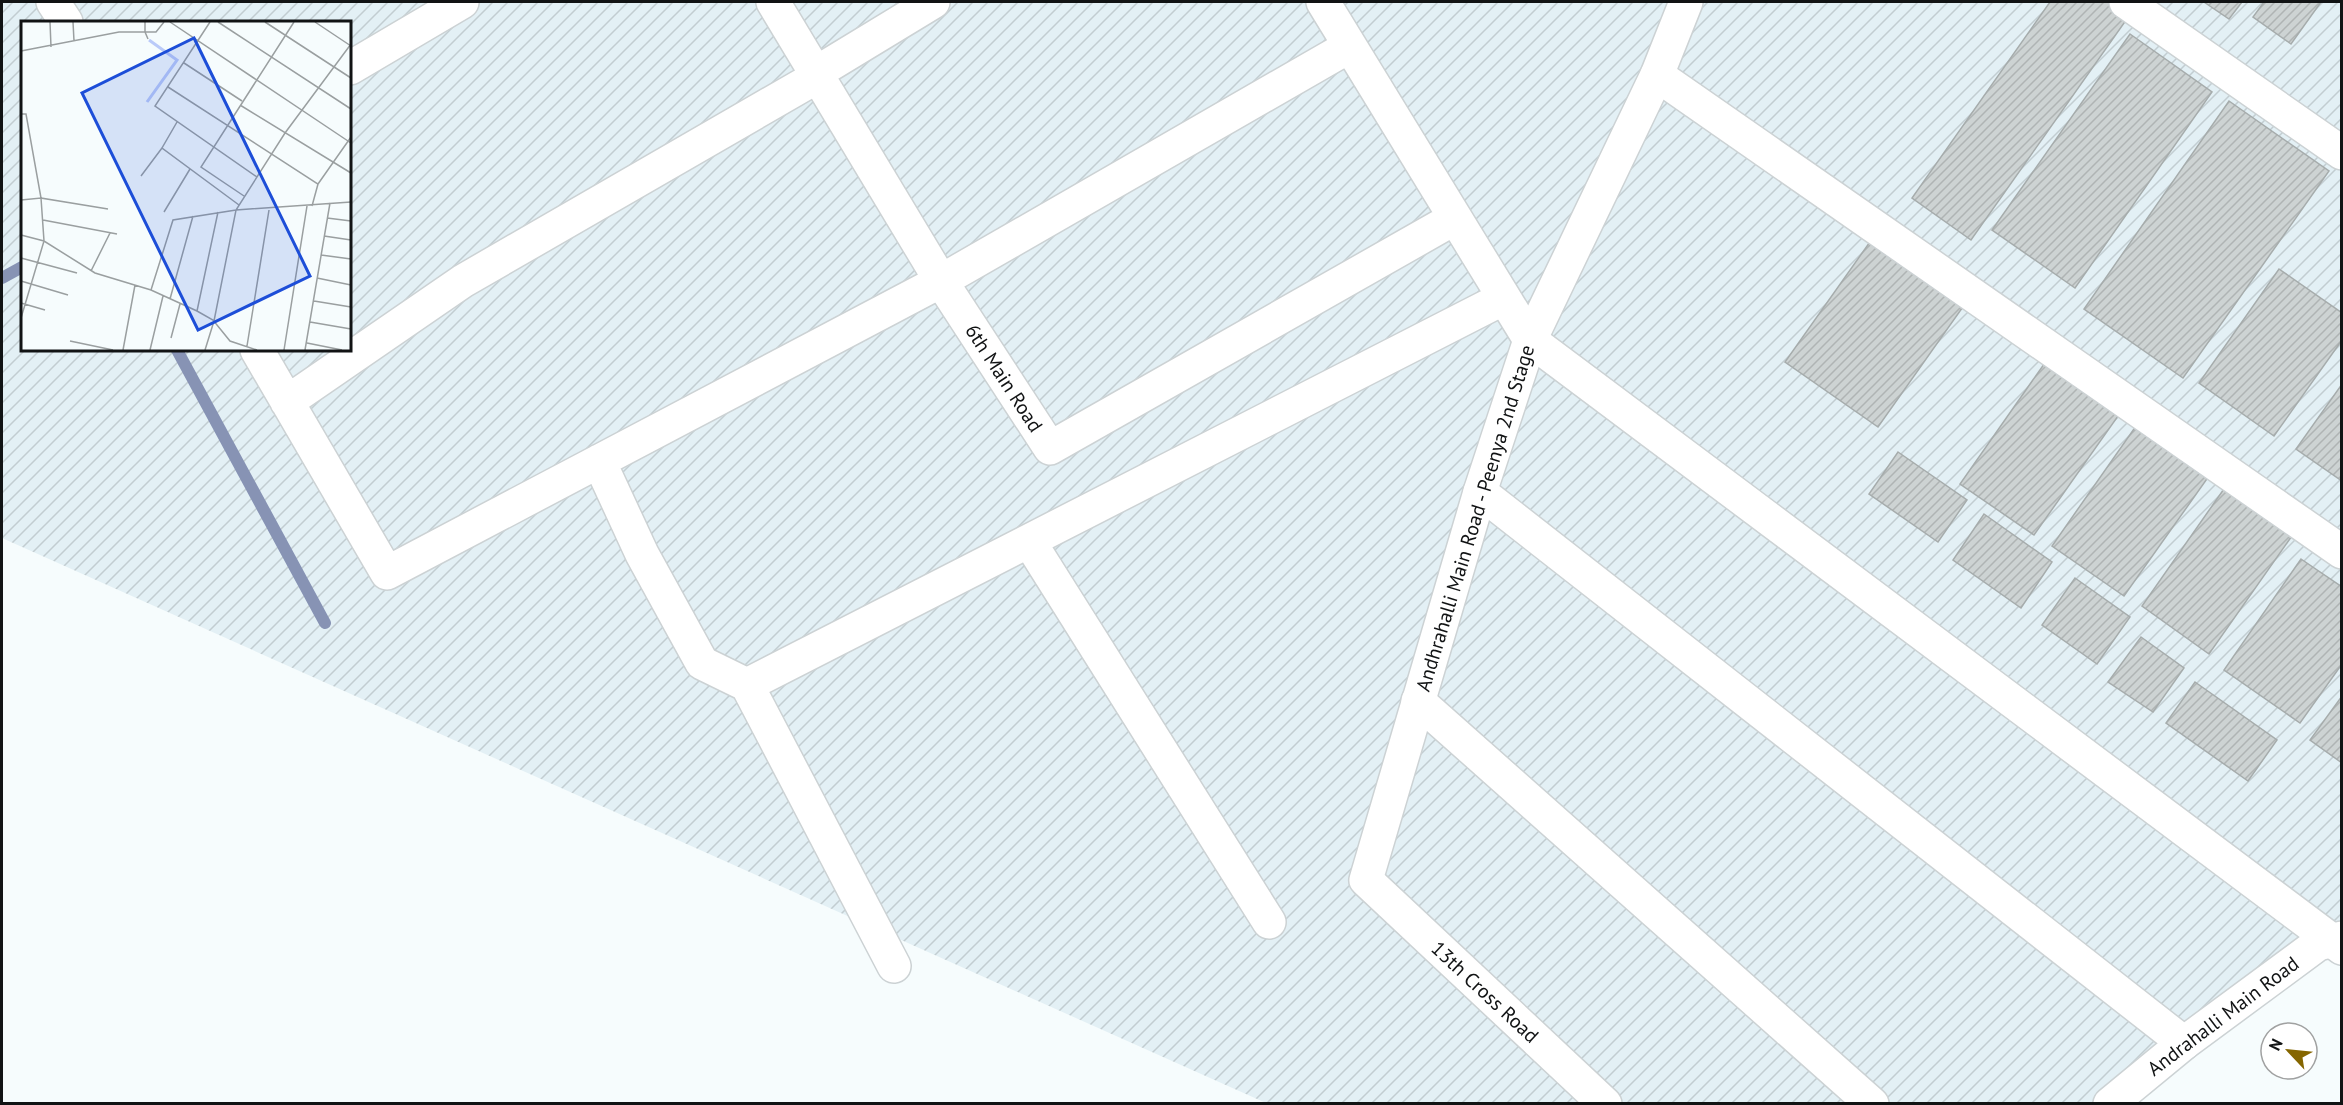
<svg xmlns="http://www.w3.org/2000/svg" width="2343" height="1105" viewBox="0 0 2343 1105" font-family="'PT Sans',sans-serif">
	<style>
		.industrial { fill: url(#industrial-furrows); fill-rule: evenodd }
		.lines { fill: none; stroke-linecap: round; stroke-linejoin: round }
		.stream { stroke: #8793b4; stroke-width: 12 }
		.building { fill: url(#building-hatch); stroke: #a6acac; stroke-width: 1.5 }
		.street-casing { stroke: #ccd2d4; stroke-width: 36 }
		.secondary-casing { stroke: #ccd2d4; stroke-width: 36 }
		.street { stroke: #fff; stroke-width: 33 }
		.secondary { stroke: #fff; stroke-width: 33 }
		.labels { text-anchor: middle; dominant-baseline: central; stroke-width: 6; stroke-linejoin: round; paint-order: stroke }
		.street-label { font-size: 20px; fill: #111314; stroke: #fff }
		.inset-river { fill: none; stroke: #bacaf9; stroke-width: 3 }
		.inset-road { fill: none; stroke: #9a9fa0; stroke-width: 1.5 }
		.view { fill: #1d4ed8; fill-opacity: 0.15; stroke: #1d4ed8; stroke-width: 3 }
		.inset-edge { fill: none; stroke: #111314; stroke-width: 3 }
	</style>
	<defs>
		<pattern id="industrial-furrows" width="10" height="10" patternUnits="userSpaceOnUse" patternTransform="scale(1.5)"><rect width="10" height="10" fill="#e3f0f5"/><path d="M-1 1l2-2M0 10L10 0M9 11l2-2" fill="none" stroke="#c2cdd1"/></pattern>
		<pattern id="building-hatch" width="6" height="6" patternUnits="userSpaceOnUse" patternTransform="scale(1.5)"><rect width="6" height="6" fill="#cdd3d3"/><path d="M-1 1l2-2M0 6l6-6M5 7l2-2" fill="none" stroke="#afb4b4"/></pattern>
	</defs>
	<rect width="100%" height="100%" fill="#f6fcfd"/>
	<!-- industrial -->
	<path class="industrial" d="M2,2H2341V938L2104,1103H1266L2,538ZM22,22H350V350H22Z"/>
	<g class="lines">
		<!-- stream -->
		<path class="stream" d="M2,278L22,267
			M177,350L325,623"/>
	</g>
	<!-- building -->
	<path class="building" d="M2050,2H2108L2129,16L1971,240L1912,198Z
		M2204,2H2242L2229,19Z
		M2264,2H2321L2291,44L2253,17Z
		M2130,34L2212,92L2075,288L1992,230Z
		M2229,101L2329,171L2183,378L2084,309Z
		M1872,239L1965,304L1878,427L1785,362Z
		M2279,269L2342,313V340L2274,436L2199,383Z
		M2049,357L2123,409L2034,535L1960,484Z
		M2342,384V481L2296,449Z
		M2136,426L2209,476L2124,596L2052,546Z
		M1898,452L1967,500L1938,542L1869,494Z
		M2226,486L2294,533L2209,654L2142,606Z
		M1984,514L2052,562L2021,608L1953,560Z
		M2301,559L2342,587V664L2300,723L2224,670Z
		M2075,578L2130,617L2097,664L2042,625Z
		M2141,637L2184,668L2153,712L2108,682Z
		M2195,682L2277,740L2248,781L2166,723Z
		M2342,696V763L2310,740Z"/>
	<g class="lines">
		<defs>
			<path id="street" d="M53,2L66,22
				M773,2L941,281L1050,448L1455,218
				M1323,2L1530,340L2342,948
				M2126,2L2342,153
				M350,68L462,2
				M1657,75L2342,552
				M257,350L387,573L941,281L1350,46
				M287,402L463,281L808,82L816,73L933,2
				M599,461L642,554L702,663L747,685L1504,298
				M1480,492L2184,1043
				M1029,541L1269,922
				M747,685L894,966
				M1418,701L1872,1104"/>
			<path id="secondary" d="M1605,1104L1366,880L1480,492L1530,340L1657,75L1686,2
				M2110,1104L2184,1043L2318,944L2342,938"/>
		</defs>
		<!-- street casing -->
		<use href="#street" class="street-casing"/>
		<!-- secondary casing -->
		<use href="#secondary" class="secondary-casing"/>
		<!-- street -->
		<use href="#street" class="street"/>
		<!-- secondary -->
		<use href="#secondary" class="secondary"/>
	</g>
	<g class="labels">
		<!-- street labels -->
		<g class="street-label">
			<text transform="translate(1004 378) rotate(57)">6th Main Road</text>
			<text transform="translate(1475 518) rotate(-73)">Andhrahalli Main Road - Peenya 2nd Stage</text>
			<text transform="translate(1485 992) rotate(43)">13th Cross Road</text>
			<text transform="translate(2223 1016) rotate(-37)">Andrahalli Main Road</text>
		</g>
	</g>
	<!-- overview -->
	<g transform="translate(21 21)">
		<rect width="330" height="330" fill="#f6fcfd"/>
		<path class="inset-river" d="M126,81L156,39L128,19"/>
		<path class="inset-road" d="M29,1L30,26M52,1L53,20M124,1V11H135L143,1M149,1L330,122M189,1L134,85L236,156M197,1L330,88M244,1L330,57M294,1L330,25M0,30L98,11H124L127,18M163,42L221,80M147,66L297,163L291,185M219,84L330,152M0,93H5L20,177L87,188M156,101L141,127L218,184M120,155L141,127M297,163L330,116M223,175L180,146L273,1M0,179L20,177L23,220L0,297M143,191L169,148M306,197L330,200M22,199L96,213M0,214L23,220L74,252L130,269L176,290L192,299L209,320L236,329M303,215L330,219M300,234L330,238M0,237L56,252M70,250L89,212M296,257L330,264M0,260L47,274M130,269L152,199L215,189L330,181M149,278L172,195M293,280L330,286M0,282L24,289M176,290L197,191M289,301L330,308M150,317L159,283M49,320L92,329M286,322L321,329M226,325L248,189M102,329L114,264M129,329L142,275M184,329L193,300L215,189L264,112L330,23M263,329L286,185M284,329L309,182"/>
		<path class="view" d="M173,17L289,255L177,309L61,72Z"/>
		<rect width="330" height="330" class="inset-edge"/>
	</g>
	<!-- border -->
	<rect width="2343" height="1105" fill="none" stroke="#111314" stroke-width="6"/>
	<!-- north arrow -->
	<g transform="translate(2289 1051) rotate(296)"><circle r="28" fill="#ffffff" stroke="#a0a1a1" stroke-width="1.5"/>
	<path d="M0-4.5L10 22L0 15L-10 22Z" fill="#856600"/>
	<text y="-9" font-size="16" font-weight="bold" text-anchor="middle" fill="#111314">N</text>
	</g>
</svg>
